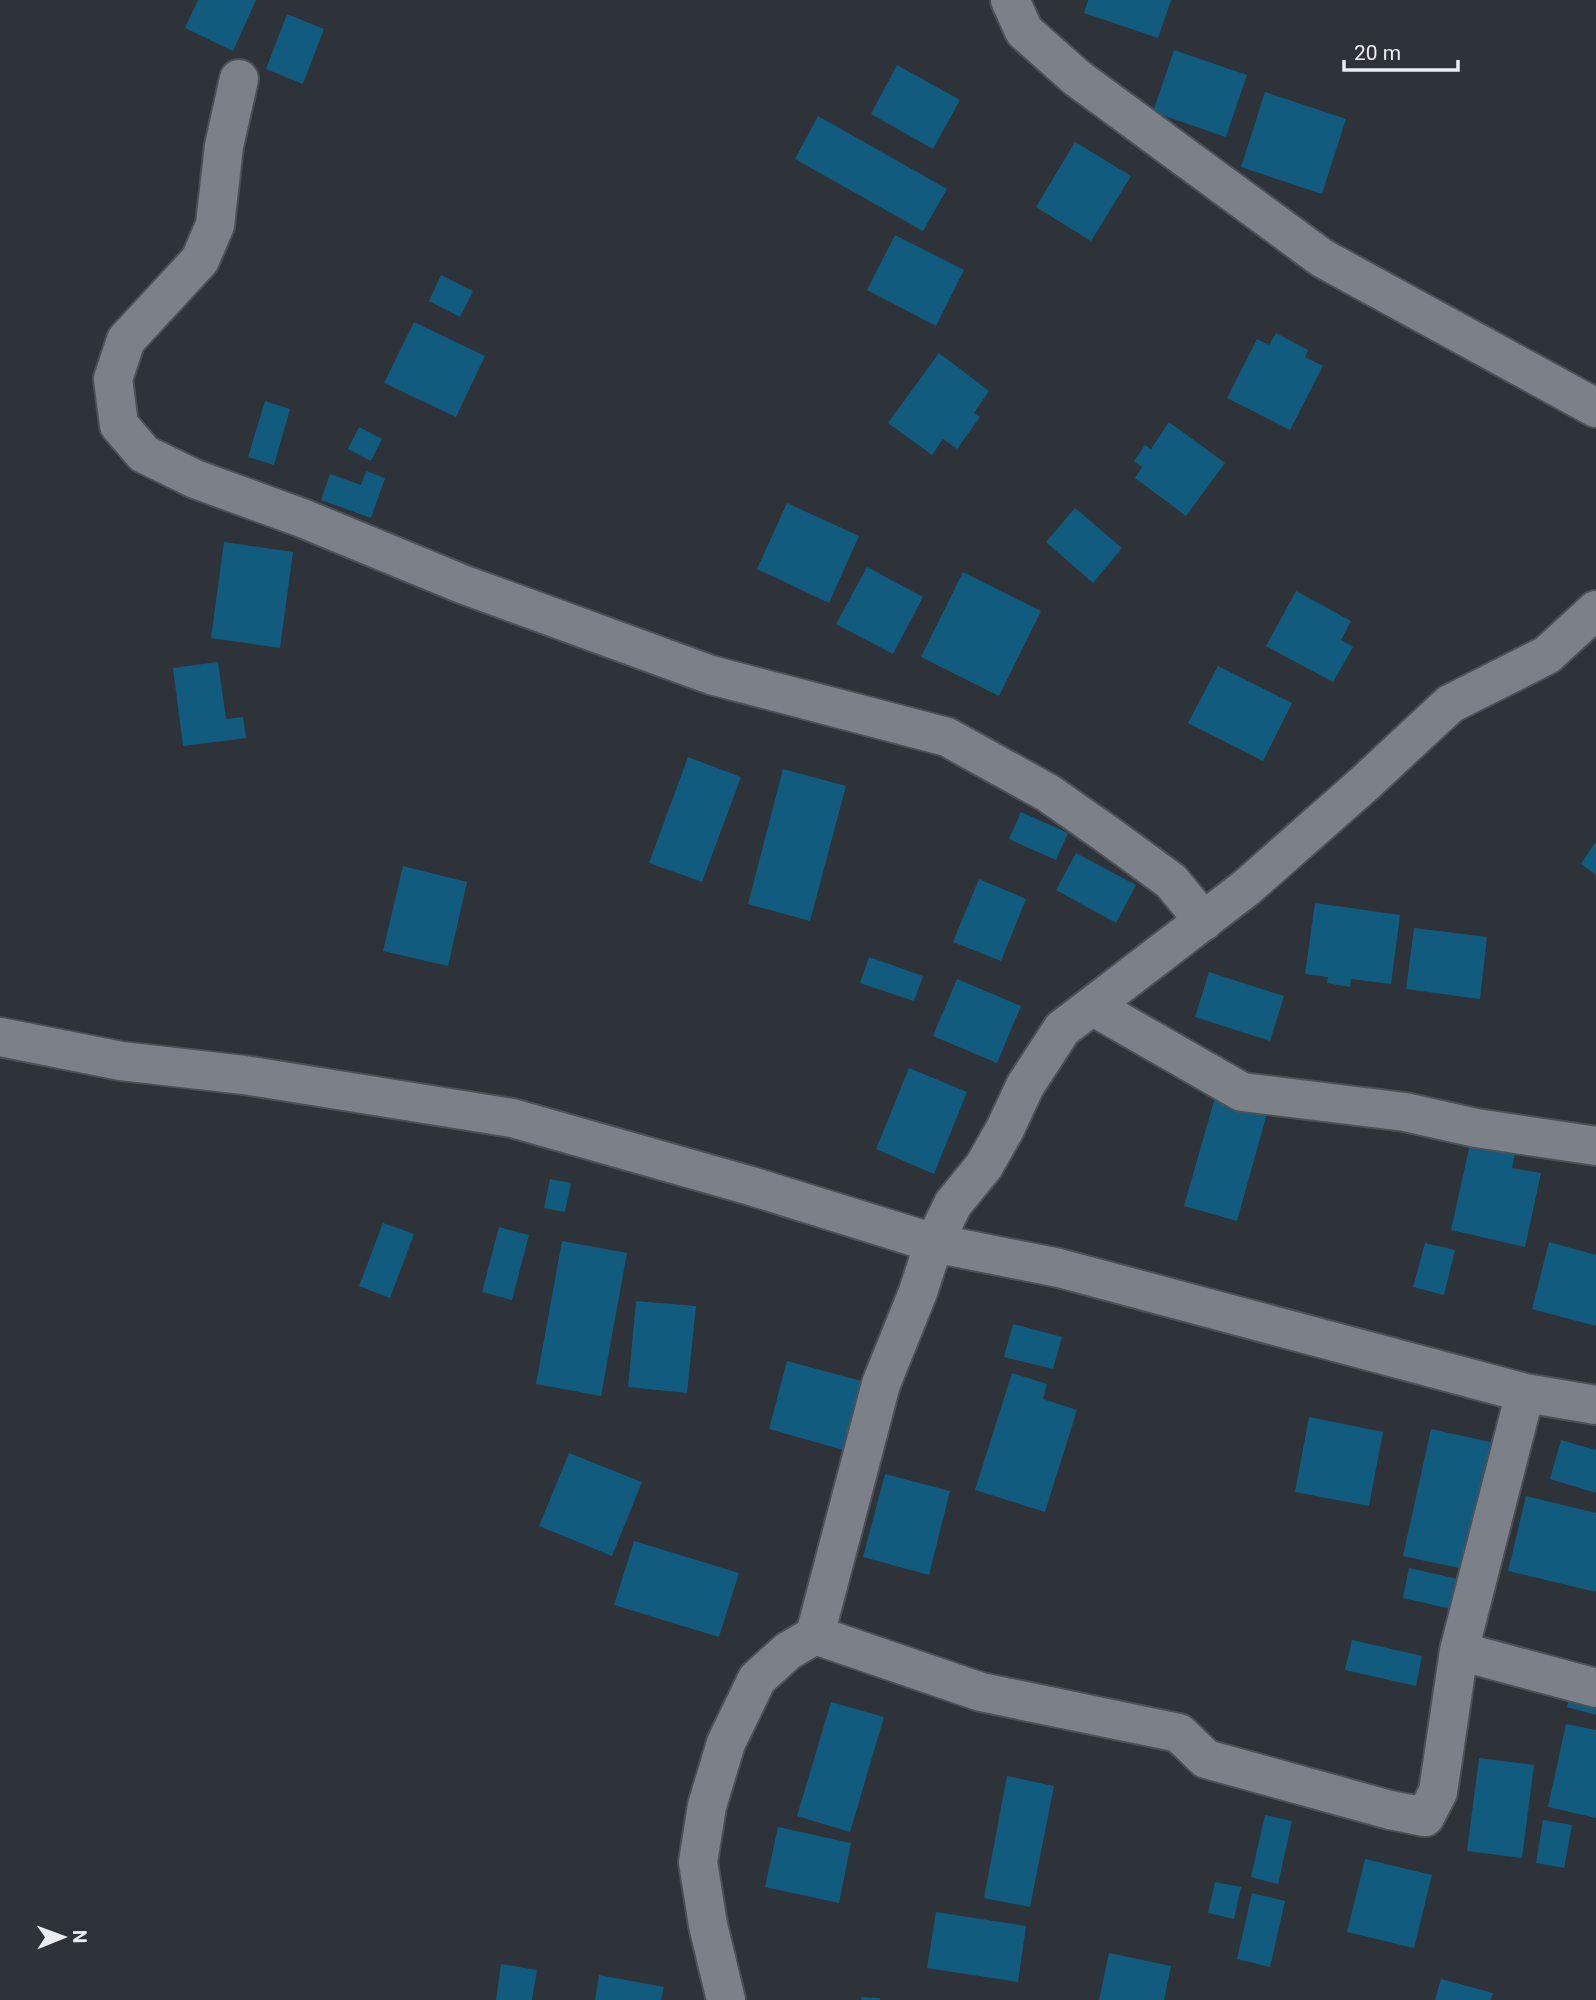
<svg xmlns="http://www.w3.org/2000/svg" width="1596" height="2000" viewBox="0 0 1596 2000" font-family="Roboto,sans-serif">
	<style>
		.building { fill: #115c7e }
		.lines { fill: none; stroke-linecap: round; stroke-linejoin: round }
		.minor-casing { stroke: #4d5157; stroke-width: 42 }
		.minor { stroke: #7c8189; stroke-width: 38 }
	</style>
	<rect width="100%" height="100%" fill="#2e3239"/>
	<!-- building -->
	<path class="building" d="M198,0H256L233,51L185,28Z
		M1088,0H1171L1158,38L1084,13Z
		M287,14L324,29L303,84L266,69Z
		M1174,50L1247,75L1226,137L1153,112Z
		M897,65L960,100L933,149L871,114Z
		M1265,92L1346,119L1322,194L1241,167Z
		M818,116L947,189L923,231L795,159Z
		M1075,142L1131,176L1091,241L1036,207Z
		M895,235L964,270L936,326L867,290Z
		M441,275L473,291L460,317L429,301Z
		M414,322L485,356L456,417L384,383Z
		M1276,333L1308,350L1305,357L1323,366L1290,430L1227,398L1257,339L1269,345Z
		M939,353L989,391L974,413L980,417L957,449L943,439L932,455L888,423Z
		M265,401L290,409L274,465L248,457Z
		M1169,422L1225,463L1186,516L1135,478L1142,467L1134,461L1145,445L1151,449Z
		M359,427L382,439L371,461L348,449Z
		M366,471L385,478L371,518L321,500L330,474L361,485Z
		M787,503L859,536L829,603L757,569Z
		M1075,508L1122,548L1093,583L1046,542Z
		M224,542L293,552L280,648L211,638Z
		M867,567L923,597L893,654L836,624Z
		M963,572L1041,611L999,696L921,657Z
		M1296,591L1351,621L1341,640L1353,647L1333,682L1266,646Z
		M218,662L226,719L243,717L246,738L183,746L173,668Z
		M1218,666L1292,703L1263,761L1188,723Z
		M688,757L741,777L702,882L649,863Z
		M783,769L846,786L810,921L748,904Z
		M1021,812L1068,833L1056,860L1009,839Z
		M1596,841V875L1581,864Z
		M1076,853L1136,885L1116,923L1056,890Z
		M403,866L467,882L448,966L383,951Z
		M979,879L1026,899L1001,961L953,942Z
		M1315,903L1400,915L1391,984L1351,979L1350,987L1327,983L1328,977L1305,974Z
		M1414,928L1487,937L1480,999L1406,989Z
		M869,957L923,976L914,1001L860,983Z
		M1209,972L1284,996L1270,1041L1195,1017Z
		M957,979L1021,1006L997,1063L933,1036Z
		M909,1068L967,1092L934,1174L876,1149Z
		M1216,1094L1268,1110L1237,1221L1184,1206Z
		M1470,1144L1515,1154L1512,1168L1541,1173L1525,1247L1451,1230Z
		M550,1179L571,1183L565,1212L544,1208Z
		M383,1223L414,1234L390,1298L359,1286Z
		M499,1227L529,1235L512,1300L482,1292Z
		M562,1241L627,1253L601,1396L536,1384Z
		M1549,1242L1596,1255V1326L1532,1309Z
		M1425,1243L1455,1250L1444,1295L1413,1287Z
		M636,1301L696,1306L687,1393L628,1387Z
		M1013,1324L1062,1337L1053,1369L1004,1357Z
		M787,1361L865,1382L847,1451L769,1429Z
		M1012,1373L1047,1384L1043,1399L1077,1410L1045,1512L975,1490Z
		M1309,1417L1383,1432L1369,1506L1295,1492Z
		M1431,1429L1495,1443L1468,1570L1403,1556Z
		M1561,1440L1596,1450V1493L1550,1479Z
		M569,1453L642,1482L612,1556L539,1526Z
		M885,1474L950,1491L929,1575L863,1557Z
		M1526,1496L1596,1513V1592L1508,1571Z
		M634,1541L739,1573L719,1637L614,1605Z
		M1409,1568L1467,1581L1460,1611L1403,1598Z
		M1352,1640L1422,1656L1416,1686L1345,1670Z
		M1574,1681L1596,1687V1715L1567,1707Z
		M831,1702L884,1717L850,1832L797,1816Z
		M1566,1724L1596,1730V1818L1548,1807Z
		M1479,1758L1534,1765L1522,1858L1467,1851Z
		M1007,1776L1054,1786L1030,1907L984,1898Z
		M1265,1815L1292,1821L1278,1884L1251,1877Z
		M1543,1820L1572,1825L1564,1868L1536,1863Z
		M778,1827L851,1843L839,1903L765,1887Z
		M1365,1859L1432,1875L1414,1948L1347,1932Z
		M1215,1882L1241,1887L1234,1919L1208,1913Z
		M1252,1893L1285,1901L1270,1967L1237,1959Z
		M936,1912L1026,1926L1018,1982L927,1968Z
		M1109,1953L1171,1966L1164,2000H1099Z
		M501,1964L537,1970L532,2000H496Z
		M599,1975L664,1987L661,2000H595Z
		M1441,1979L1493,1993L1491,2000H1435Z
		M862,1997L880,1998V2000H861Z"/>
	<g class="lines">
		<defs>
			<path id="minor" d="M1010,0L1024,31L1077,78L1322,258L1596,408
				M239,79L224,146L215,225L200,260L126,340L113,379L119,425L144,454L195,479L302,518L462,584L711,675L947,737L1048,793L1108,835L1171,881L1204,921
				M1092,1006L1242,1092L1405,1112L1476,1128L1596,1146
				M0,1037L121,1061L244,1075L512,1118L751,1186L934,1243L1059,1268L1525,1393L1596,1405
				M815,1635L981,1692L1179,1733L1206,1759L1390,1810L1425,1817L1438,1792L1459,1651L1525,1393
				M1459,1651L1596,1688
				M726,2000L708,1925L698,1862L707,1806L726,1743L757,1679L788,1651L815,1635L881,1384L918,1292L934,1243L953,1204L984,1166L1005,1129L1025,1086L1062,1029L1246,888L1364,784L1450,704L1547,655L1596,610"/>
		</defs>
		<!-- minor casing -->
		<use href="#minor" class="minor-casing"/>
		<!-- minor -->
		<use href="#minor" class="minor"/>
	</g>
	<!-- north arrow -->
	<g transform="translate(63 1937) rotate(89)" stroke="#2e3239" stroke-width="5" paint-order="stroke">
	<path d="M0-5L12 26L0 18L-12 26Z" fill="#eaedf2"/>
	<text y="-10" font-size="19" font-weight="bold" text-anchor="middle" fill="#eaedf2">N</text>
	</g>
	<!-- scale -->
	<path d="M1344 60v10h114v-10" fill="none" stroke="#eaedf2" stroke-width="3.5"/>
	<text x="1354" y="60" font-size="21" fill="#eaedf2" stroke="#2e3239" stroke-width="5" paint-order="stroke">20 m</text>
</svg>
